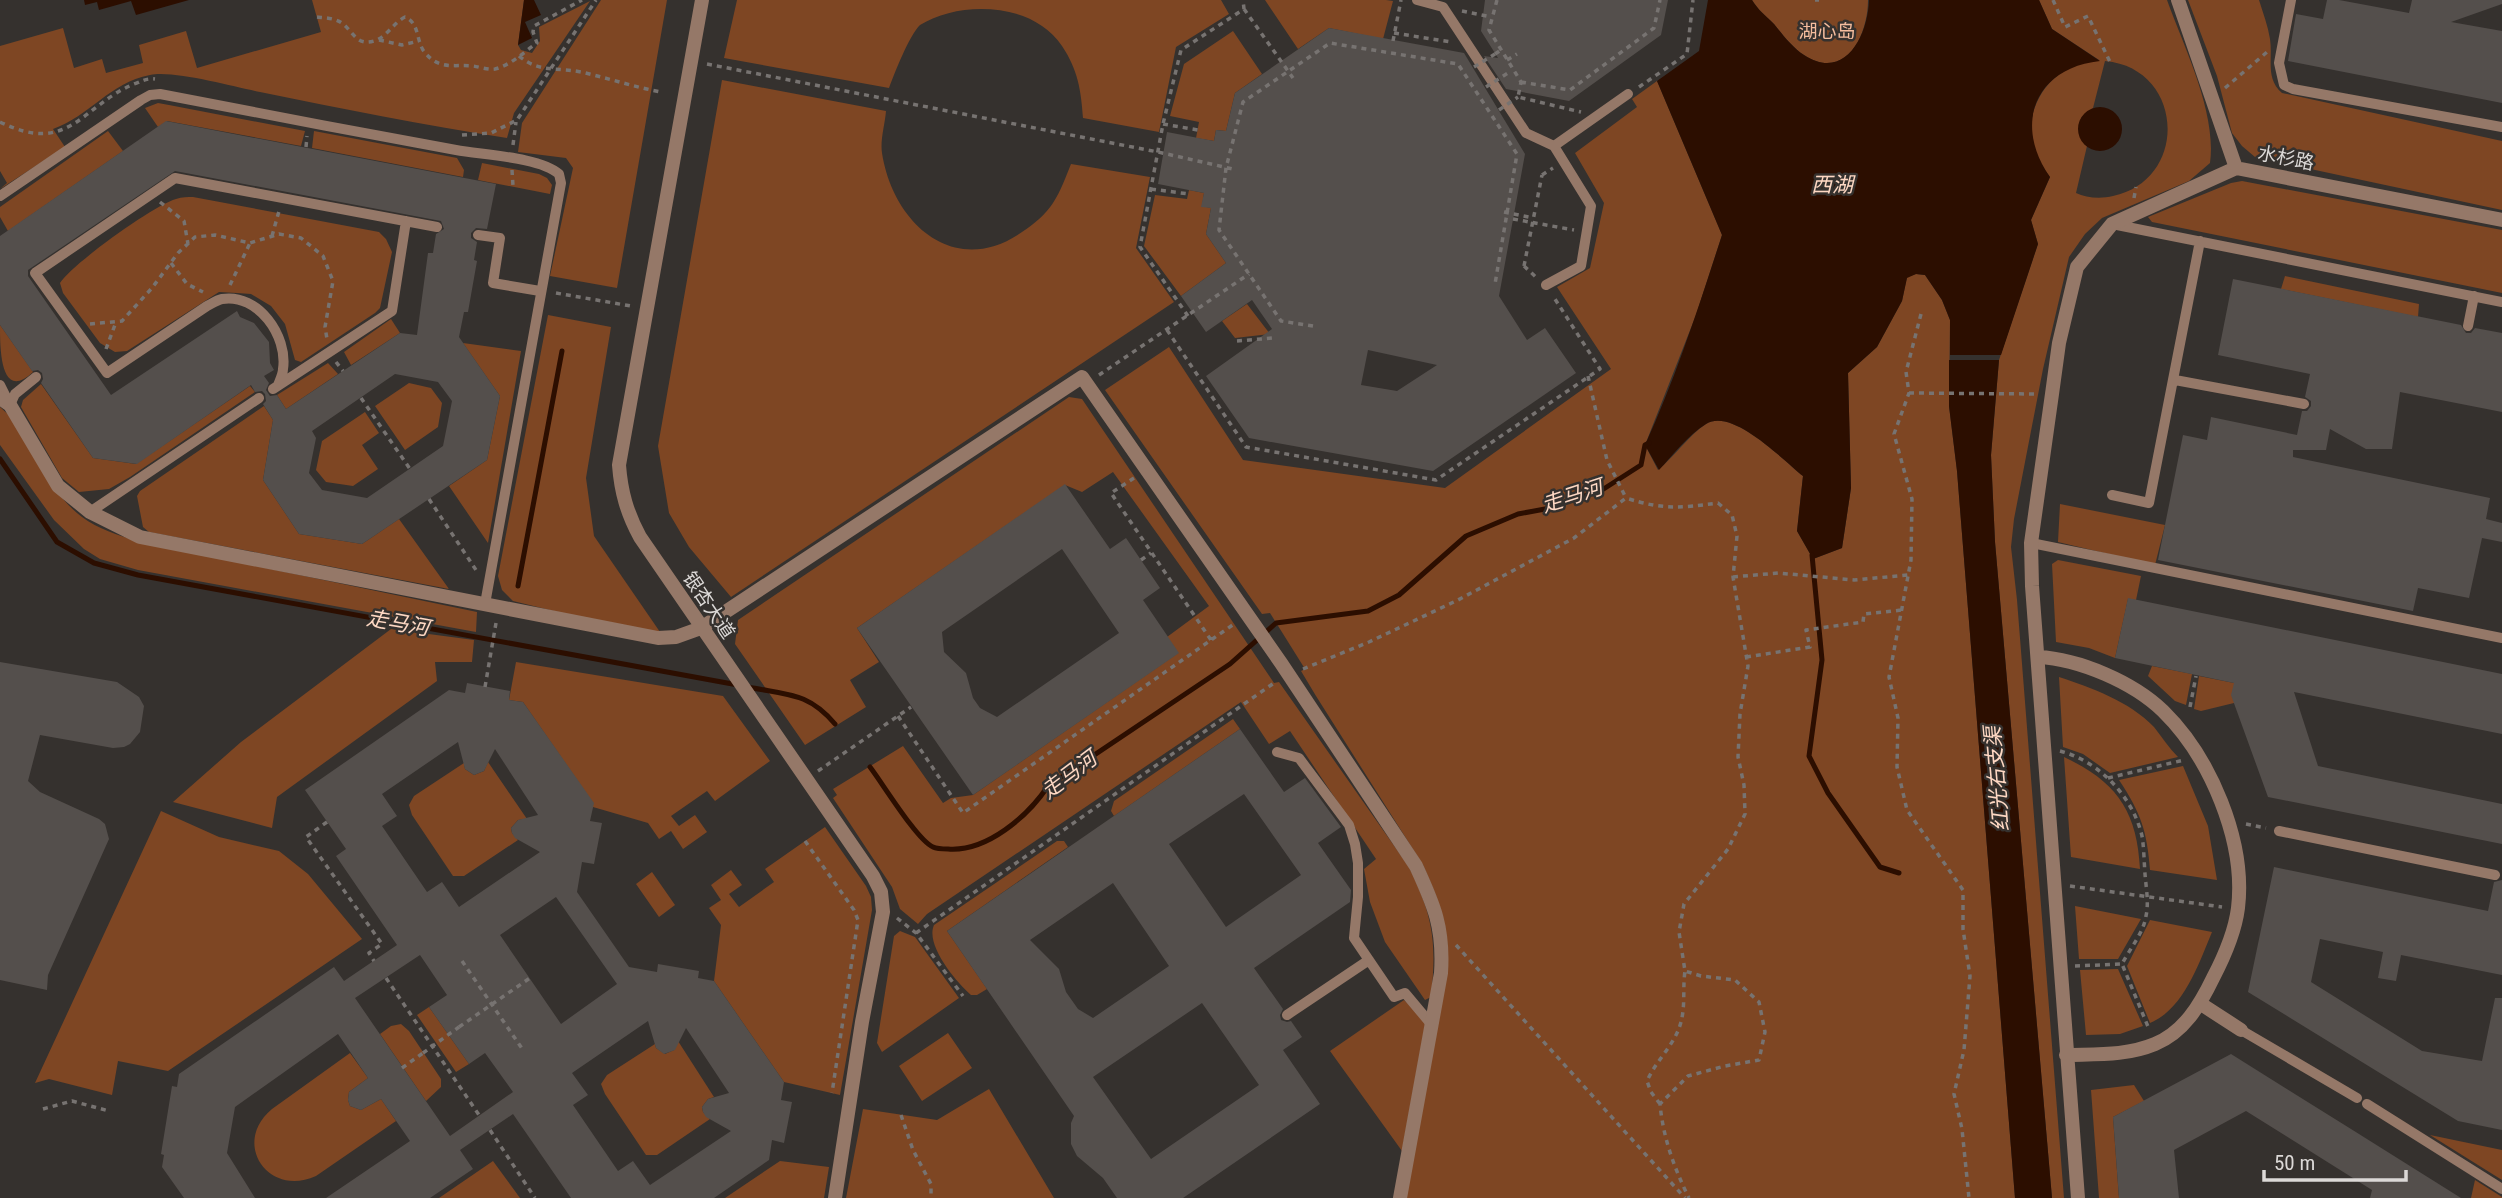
<svg xmlns="http://www.w3.org/2000/svg" width="2502" height="1198" viewBox="0 0 2502 1198" font-family="'Roboto Condensed','Noto Sans SC',sans-serif">
	<style>
		.green { fill: #7e4623; fill-rule: evenodd }
		.water { fill: #2c0e00 }
		.lines { fill: none; stroke-linecap: round; stroke-linejoin: round }
		.stream { stroke: #2c0e00; stroke-width: 5 }
		.building { fill: #544f4c; fill-rule: evenodd }
		.path { stroke: #777371; stroke-width: 3.5; stroke-dasharray: 5 5; stroke-linecap: butt }
		.lane { stroke: #957868; stroke-width: 10 }
		.street { stroke: #957868; stroke-width: 14 }
		.path-bridge { stroke: #777371; stroke-width: 3.5; stroke-dasharray: 5 5; stroke-linecap: butt }
		.labels { text-anchor: middle; dominant-baseline: central; stroke-width: 5; stroke-linejoin: round; paint-order: stroke }
		.park-label { font-size: 19px; fill: #f5bd9e; stroke: #35312e }
		.street-label { font-size: 19px; fill: #dcd9d7; stroke: #35312e }
		.water-label { font-size: 21px; font-style: italic; fill: #fed8c3; stroke: #35312e }
	</style>
	<rect width="100%" height="100%" fill="#35312e"/>
	<!-- green -->
	<path class="green" d="M312,0H524L518,45L521,50L532,53L540,41L539,27L590,1L514,113L507,138C424,125 342,109 260,92C234,87 174,70 150,75C109,83 90,116 53,129L65,147L0,189L7,183L0,171V46L63,28L74,68L102,59L106,73L143,63L139,45L186,31L197,68L321,32Z
		M601,0H667L617,288L550,276L573,168L566,158L518,152L522,123Z
		M737,0H1221L1229,14L1176,47L1159,132L1083,118C1081,90 1078,70 1062,46C1033,2 960,0 920,25C909,36 895,72 889,88L724,58Z
		M1265,0H1386L1393,1L1383,39L1329,28L1298,49Z
		M1752,0H1868C1868,36 1845,82 1804,55C1792,47 1783,35 1774,24C1766,16 1758,10 1752,0Z
		M2039,0H2167C2184,47 2217,113 2210,163L2189,181L2102,218L2085,234L2069,257L2043,369L2014,519L2011,547L2017,600L2064,1198H2052L1995,542L1991,455L1999,360L2038,244L2031,220L2050,177C2042,166 2035,156 2032,143C2026,114 2042,82 2068,69C2078,63 2089,62 2099,60L2052,29ZM2105,61C2184,68 2190,179 2113,196C2101,199 2086,198 2076,193L2087,146L2084,144L2079,124L2082,117L2093,108Z
		M2188,0H2259C2263,13 2268,26 2270,39C2273,59 2265,78 2282,93L2502,141V210L2255,157L2242,146L2232,133L2217,76Z
		M1233,31L1262,74L1235,93L1226,131L1216,130L1214,141L1196,138L1199,122L1170,116L1184,64Z
		M722,80L886,111C885,124 880,140 882,153C893,224 955,279 1022,232C1034,224 1046,214 1053,203C1061,191 1066,176 1071,164L1150,177L1136,248L1174,302L731,597L689,547L669,513L658,446Z
		M1657,81L1722,235L1696,315L1645,445L1658,470C1675,456 1688,436 1706,424C1732,407 1783,460 1803,476L1797,531L1813,559L1842,548L1851,488L1848,373L1877,347L1902,301L1907,277L1916,274L1925,275L1942,300L1950,320L1949,406L1957,471L2015,1198H1406L1447,973C1451,930 1440,903 1423,865L1316,696L1301,671L1305,669L1270,613L1262,614L1105,390L1169,347L1243,460L1445,488L1611,369L1557,287L1590,268L1604,203L1575,153L1637,107L1632,99Z
		M158,103L169,105L305,131L301,146L167,121L158,127L145,108Z
		M108,131L123,151L8,231L0,217V207Z
		M314,131L457,158L464,170L463,177L312,148Z
		M482,163L539,174L547,178L552,185L550,194L478,180Z
		M2242,181L2502,230V293L2152,222L2148,217L2231,183Z
		M1189,190L1204,193L1202,206L1211,208L1206,234L1226,263L1181,296L1144,246L1155,195L1187,199Z
		M193,197L379,232L386,239L392,252L380,308L375,313L301,362L295,360L285,324L271,306L251,294L237,293L219,292L127,351L115,352L100,343L63,293L60,283C72,264 154,205 176,199C182,197 188,197 193,197Z
		M2285,276L2419,304L2418,317L2281,289Z
		M1247,304L1270,334L1235,338L1222,321Z
		M548,315L611,327L586,478L594,536L660,632L603,623L513,601L502,590L498,576Z
		M391,319L400,333L351,365L344,352Z
		M0,325L33,372C0,403 0,348 0,325Z
		M463,343L521,351L488,543L449,486L487,460L500,396Z
		M328,363L338,374L286,409L277,395Z
		M409,383L431,388L442,403L438,427L405,450L375,406Z
		M41,384L93,458L136,464L250,386L255,392L130,477L109,489L79,492L62,478L21,407L23,400Z
		M1069,397L1082,399L1274,683L1279,682L1409,867C1433,916 1437,942 1431,997L1425,1000L1385,942L1370,902L1364,869L1376,859L1290,731L1269,744L1241,702L927,914L918,924L900,909L892,887L833,798L837,795L833,789L903,746L943,803L951,798L973,795L1178,653L1167,637L1209,606L1113,472L1082,492L1065,485L857,628L879,662L850,680L866,707L805,745L735,644L738,620Z
		M264,406L273,420L263,480L299,534L362,544L399,519L449,589L149,532L143,527L137,496L140,491Z
		M0,407L11,417C31,448 52,495 82,517C98,529 118,535 137,541L477,612L476,632L138,570L100,559L84,549L54,520L0,445Z
		M365,412L379,433L362,445L378,469L353,486L326,482L316,470L322,441Z
		M2060,504L2165,525L2155,565L2058,542Z
		M2058,560L2141,576L2136,600L2128,599L2115,658L2089,648L2056,642L2052,564Z
		M391,629L474,640L472,662H435L437,681L277,797L272,828L173,802L241,742Z
		M516,662L723,696L770,761L715,801L707,791L671,816L679,826L695,815L707,832L683,849L671,831L659,839L648,823L593,807V803L523,702L509,700Z
		M2152,666L2192,674L2186,705L2175,701L2148,676Z
		M2199,676L2234,683V703L2201,711L2194,709Z
		M2059,677C2092,688 2129,701 2154,727C2162,737 2169,748 2178,757L2110,773L2083,754L2063,747Z
		M1233,719L1240,729L1114,816L1111,811L1114,801Z
		M2064,757C2117,782 2137,811 2140,869L2071,857Z
		M488,762L527,819L518,820L511,828L512,833L518,840L464,876H453L412,815L409,805L414,796L464,763L465,769L474,775L484,771Z
		M2183,766L2208,826L2217,880L2150,870C2147,831 2141,813 2119,780Z
		M161,811L219,837L279,851L308,874L362,939L168,1071L118,1061L112,1095L49,1079L35,1083Z
		M825,827L866,886L871,897L872,910L840,1095L784,1082L714,981L721,925L709,908L721,900L711,885L731,870L742,885L729,894L739,907L774,882L765,869Z
		M1057,841H1064L1068,847L947,931L987,989L977,995H971C956,982 925,945 934,925Z
		M652,872L675,905L659,917L636,884Z
		M2075,906L2141,919L2118,959H2079Z
		M2150,920L2212,932C2199,963 2184,1009 2150,1023L2127,966Z
		M900,931L915,937L959,998L882,1052L877,1043L894,936Z
		M2118,969L2143,1026L2120,1034L2086,1035L2080,970Z
		M1404,1000L1426,1020L1402,1151L1330,1051Z
		M429,1007L469,1064L456,1072L417,1015Z
		M401,1024L409,1031L441,1079V1087L426,1101L380,1034L391,1026Z
		M948,1033L972,1068L922,1101L899,1066Z
		M678,1041L714,1097L708,1099L702,1107L703,1112L710,1119L657,1155H646L605,1094L601,1084L607,1075L655,1044L656,1048L665,1054L674,1050Z
		M350,1053L368,1078L349,1092L348,1100L350,1106L361,1110L381,1099L396,1121L316,1176C268,1198 231,1143 272,1109Z
		M2134,1085L2144,1101L2113,1117L2119,1198H2099L2091,1090Z
		M989,1089L1054,1198H846L863,1109L937,1120Z
		M2430,1135L2502,1150V1180Z
		M493,1161L520,1198H439Z
		M780,1161L829,1167L824,1198H725Z
		M2475,1180L2502,1197V1198H2471Z"/>
	<!-- water -->
	<path class="water" d="M84,0H189L136,15L131,1L99,10L97,2L85,5Z
		M524,0H534L541,15L525,22L532,38L518,45Z
		M1708,0H1752C1758,10 1766,16 1774,24C1783,35 1792,47 1804,55C1845,82 1868,35 1869,0H2039L2052,29L2100,61C2035,68 2013,124 2050,177L2031,220L2038,244L2001,355H1950V320L1942,300L1925,275L1916,274L1907,278L1902,301L1877,347L1848,373L1851,488L1842,548L1813,559L1797,531L1803,476C1783,460 1732,407 1706,424C1688,435 1673,455 1659,470L1645,445C1676,377 1699,306 1722,235L1657,81L1699,51Z
		M2078 129a22 22 0 1 1 44 0a22 22 0 1 1-44 0Z
		M1949,360H1999L1991,455L1995,542L2052,1198H2015L1957,471L1949,406Z"/>
	<g class="lines">
		<!-- stream -->
		<path class="stream" d="M0,459L57,542L94,563L138,575L738,685
			M1812,555L1822,660L1809,756L1828,793L1880,867L1899,873
			M518,586L562,351
			M748,687C787,695 808,692 835,724
			M870,767C883,784 917,840 933,847C937,849 944,849 948,849C987,852 1028,816 1048,786L1230,664L1276,623L1368,611L1399,595L1466,536L1518,514L1545,509L1602,490L1641,465L1645,445L1649,443"/>
	</g>
	<!-- building -->
	<path class="building" d="M1485,0H1668L1661,35L1569,101L1506,89L1484,56L1498,58L1481,31Z
		M2327,0H2339L2409,13L2412,0H2502V4L2451,22L2502,31V103L2288,61L2296,14L2323,19Z
		M1329,28L1464,53L1525,154L1499,296L1527,340L1545,328L1576,373L1433,471L1249,438L1206,376L1272,329L1252,300L1206,332L1181,296L1226,263L1206,234L1211,208L1201,207L1204,193L1158,184L1167,132L1214,141L1216,130L1226,131L1235,93ZM1368,350L1437,365L1397,391L1361,385Z
		M166,121L496,184L487,229L476,228L471,233V238L477,242L474,260L477,261L468,312H464L459,337L500,396L487,460L362,544L299,534L263,480L273,420L263,404L266,401L265,394L262,391L255,392L251,385L137,464L93,458L41,383L43,379L42,373L38,370L32,371L0,325V236ZM175,171L441,221L444,229L436,234L433,253H428L417,335L400,333L286,409L277,395L270,396L266,390L269,383L264,376L274,370L270,363L269,342L254,323L240,317L237,311L111,395L28,276V270ZM395,374L438,382L452,401L443,446L367,498L322,490L309,473L316,438L312,431Z
		M2233,279L2461,325L2466,333H2471L2475,328L2502,333V412L2400,392L2392,449H2366L2330,429L2326,450H2293V457L2490,498L2486,519L2502,523V542L2482,538L2469,598L2418,588L2413,611L2158,560L2183,435L2207,440L2211,417L2297,435L2302,411H2307L2311,406V401L2305,397L2310,374L2218,355Z
		M1065,484L1110,549L1126,538L1160,588L1143,600L1179,653L973,795L857,628ZM1062,549L1119,633L997,717L980,708L973,698L966,673L944,652L942,632Z
		M2128,598L2502,674V734L2294,692L2318,766L2502,804V844L2268,797L2231,695L2234,683L2115,658Z
		M0,662L117,682L139,697L144,706L140,732L130,744L124,747L113,748L40,735L28,781L40,792L99,819L105,824L109,839L48,975L47,990L0,980Z
		M467,683L510,691L509,700L523,702L594,803L590,821L602,823L594,864L582,862L577,892L629,967L657,972L658,964L699,971L698,978L714,981L784,1082L781,1100L792,1102L784,1143L772,1140L769,1160L714,1198H571L513,1114L460,1150L473,1169L430,1198H326L410,1141L381,1099L361,1110L350,1106L348,1100L349,1092L368,1078L338,1034L235,1107L227,1153L255,1198H184L162,1167L164,1155L161,1154L172,1086L177,1087L179,1074L334,967L344,981L397,945L336,856L346,849L305,790L449,690L465,693ZM458,742L465,769L474,775L484,771L495,749L538,815L518,820L511,828L512,833L515,838L540,852L459,907L442,882L427,892L382,826L397,816L382,794ZM556,897L617,984L561,1024L500,935ZM420,955L447,995L429,1007L469,1064L485,1053L513,1092L450,1136L355,998ZM648,1021L656,1048L664,1054L675,1050L686,1028L729,1093L708,1099L702,1107L703,1112L706,1117L731,1131L650,1185L633,1161L618,1171L573,1105L588,1095L572,1073Z
		M1240,729L1284,792L1305,778L1341,827L1318,843L1351,890L1350,902L1254,968L1283,1009L1280,1015L1281,1020L1287,1022L1291,1021L1302,1037L1283,1050L1320,1104L1183,1198H1117L1103,1178L1077,1156L1071,1144V1123L1074,1116L947,931ZM1244,794L1301,875L1226,927L1169,844ZM1113,883L1169,966L1093,1018L1078,1009L1066,992L1059,969L1030,940ZM1202,1003L1259,1085L1151,1159L1093,1077Z
		M2274,867L2488,911L2494,882L2502,880V975L2401,955L2396,981L2378,978L2383,952L2320,939L2311,982L2422,1051L2482,1061L2495,998H2502V1130L2458,1121L2248,992Z
		M2231,1054L2351,1129L2461,1198H2370L2372,1190L2246,1111L2174,1150L2179,1198H2119L2113,1117Z"/>
	<g class="lines">
		<!-- path -->
		<path class="path" d="M1497,0L1489,30L1521,82L1518,97L1581,112
			M1815,0H1819
			M2053,0L2065,27L2088,16L2110,62
			M1244,9L1293,78
			M1462,11L1491,17
			M317,17C326,18 336,18 343,24C354,33 357,46 374,41C387,37 393,23 405,17C419,23 416,38 423,50C438,71 453,64 473,66C480,67 488,70 495,69C511,65 524,52 537,43L533,32L534,26L582,0
			M1394,33L1451,42
			M379,40L402,45L419,41
			M1393,41L1401,0
			M1495,54L1501,50
			M519,56C539,73 556,67 581,72C608,78 634,87 661,92
			M1507,60L1517,54
			M707,64L1158,152L1233,169
			M1521,82L1570,90L1654,28L1660,0
			M1639,87L1687,54L1693,0
			M2225,88L2267,52
			M0,122C70,156 81,106 134,84C142,81 147,78 155,79
			M1163,124L1198,130
			M462,135L491,133L517,120L596,0
			M513,145L516,122
			M306,147L307,136
			M512,170L513,186
			M1542,175L1553,168
			M1151,189L1189,194
			M2134,198L2136,187
			M160,202L184,221L188,244
			M1504,212L1533,218
			M1513,219L1574,230
			M272,236L279,211
			M171,263L187,284L203,292
			M1524,266L1537,278
			M230,285L250,243
			M556,293L631,306
			M1921,314L1906,372L1909,393L1894,434L1912,499L1911,560L1889,677L1898,718L1897,767L1907,810L1963,890V929L1970,976L1964,1050L1954,1094L1962,1129L1969,1198
			M1188,316L1140,247L1163,124L1181,50L1244,9L1243,0
			M90,324L122,321L152,288L178,253L195,237L215,235L250,243L279,234L301,238L323,256L333,281L325,327L327,339
			M1313,326L1281,321L1219,230L1226,168L1243,102L1330,43L1458,64L1517,154L1495,284
			M1167,330L1246,447L1436,480L1600,369L1553,296
			M1237,341L1273,338
			M106,349L116,322
			M336,362L343,371
			M1099,375L1249,274
			M1588,376L1607,460L1626,498
			M1909,393L2036,394
			M361,398L410,469
			M1134,478L1111,493L1211,640
			M429,499L476,570
			M1141,560L1151,553
			M1733,577L1778,573L1854,580L1908,575
			M1746,657L1810,647L1806,630L1863,622L1864,614L1902,610
			M1303,669L1369,642L1458,600L1574,538L1626,498C1663,510 1680,508 1718,503L1732,515L1737,536L1733,577L1748,666L1740,714L1738,757L1744,785L1745,814L1728,849L1684,904L1679,932L1685,971L1701,976L1735,980L1759,1002L1765,1032L1759,1060L1725,1066L1688,1076L1660,1104C1663,1137 1674,1168 1689,1198
			M485,687L496,623
			M2190,707L2196,676
			M898,716L963,813L1234,624
			M2060,751C2099,761 2133,797 2142,836C2144,848 2144,861 2145,874C2146,887 2149,903 2146,916C2144,932 2129,950 2122,964L2149,1029
			M818,771L911,707
			M2108,778L2184,760
			M327,822L306,837L382,944L369,953L374,961
			M2246,824L2266,828
			M805,841L854,910L858,920L832,1093
			M2070,886L2222,907
			M897,918L916,933L963,996
			M916,933L1274,683
			M1456,945L1685,1198
			M462,961L523,1050
			M2075,966L2122,964
			M386,978L479,1115
			M459,1027L530,978
			M402,1068L423,1053
			M1660,1104L1651,1092L1647,1081C1655,1063 1669,1050 1677,1033C1687,1012 1682,992 1685,971
			M43,1109L72,1101L109,1111
			M901,1115L913,1150L931,1184V1198
			M490,1130L535,1198"/>
		<!-- lane -->
		<path class="lane" d="M1417,0L1443,7L1526,133L1554,146L1591,206L1581,266L1546,285
			M2291,0L2279,63L2284,85L2293,89L2502,127
			M1554,146L1628,94
			M0,196L141,100L150,95L160,94C259,113 357,132 456,150C483,155 540,157 559,174L561,183L485,604
			M2112,224L2502,302
			M478,235L500,238L493,283L540,291
			M2468,326L2474,296
			M2175,380L2304,404
			M0,385L9,403
			M278,385C280,380 283,374 283,369C288,336 258,293 222,299C217,300 211,304 207,306L107,373L35,273L175,178L437,227
			M273,389L392,311L406,221
			M10,405L15,394L36,377
			M2112,495L2149,503L2200,241
			M90,512L259,398
			M2031,543L2502,638
			M1277,752L1299,758L1349,825L1355,844L1358,863V897L1354,938L1394,997L1405,993L1431,1024
			M2279,831L2495,875
			M1287,1015L1369,960
			M2241,1030L2357,1098
			M2367,1104L2502,1189"/>
		<!-- street -->
		<path class="street" d="M702,0L619,465C621,492 627,513 640,537L873,876L881,892L883,912L862,1022L835,1198
			M2178,0L2236,168L2502,220
			M0,398L10,405L58,486L90,512L140,537L658,638L676,637L701,628L1082,377L1281,663L1416,866C1434,905 1444,928 1441,973L1400,1198
			M2038,657C2079,659 2133,682 2163,711C2210,757 2246,841 2238,908C2235,932 2224,957 2213,978C2200,1005 2184,1032 2155,1044C2126,1056 2097,1054 2066,1055
			M2201,1004L2241,1030
			M2078,1198L2032,586L2031,543L2052,394L2059,343L2077,267L2112,224L2236,168"/>
		<!-- path-bridge -->
		<path class="path-bridge" d="M1474,67L1495,54
			M1486,87L1508,73
			M1499,110L1518,97
			M1524,266L1542,175
			M423,1053L459,1027"/>
	</g>
	<g class="labels">
		<!-- park labels -->
		<g class="park-label">
			<text x="1827" y="31">湖心岛</text>
		</g>
		<!-- street labels -->
		<g class="street-label">
			<text transform="translate(2286 158) rotate(11)">水杉路</text>
			<text transform="translate(709 605) rotate(56)">银杏大道</text>
		</g>
		<!-- water labels -->
		<g class="water-label">
			<text x="1832" y="185">西湖</text>
			<text transform="translate(1572 496) rotate(-18)">走马河</text>
			<text transform="translate(398 623) rotate(10)">走马河</text>
			<text transform="translate(1069 775) rotate(-37)">走马河</text>
			<text transform="translate(1997 779) rotate(-95)">红光右支渠</text>
		</g>
	</g>
	<!-- scale -->
	<path d="M2264 1170v10h142v-10" fill="none" stroke="#dcd9d7" stroke-width="3.5"/>
	<text x="2274" y="1170" font-size="21" fill="#dcd9d7" stroke="#35312e" stroke-width="5" paint-order="stroke">50 m</text>
</svg>
